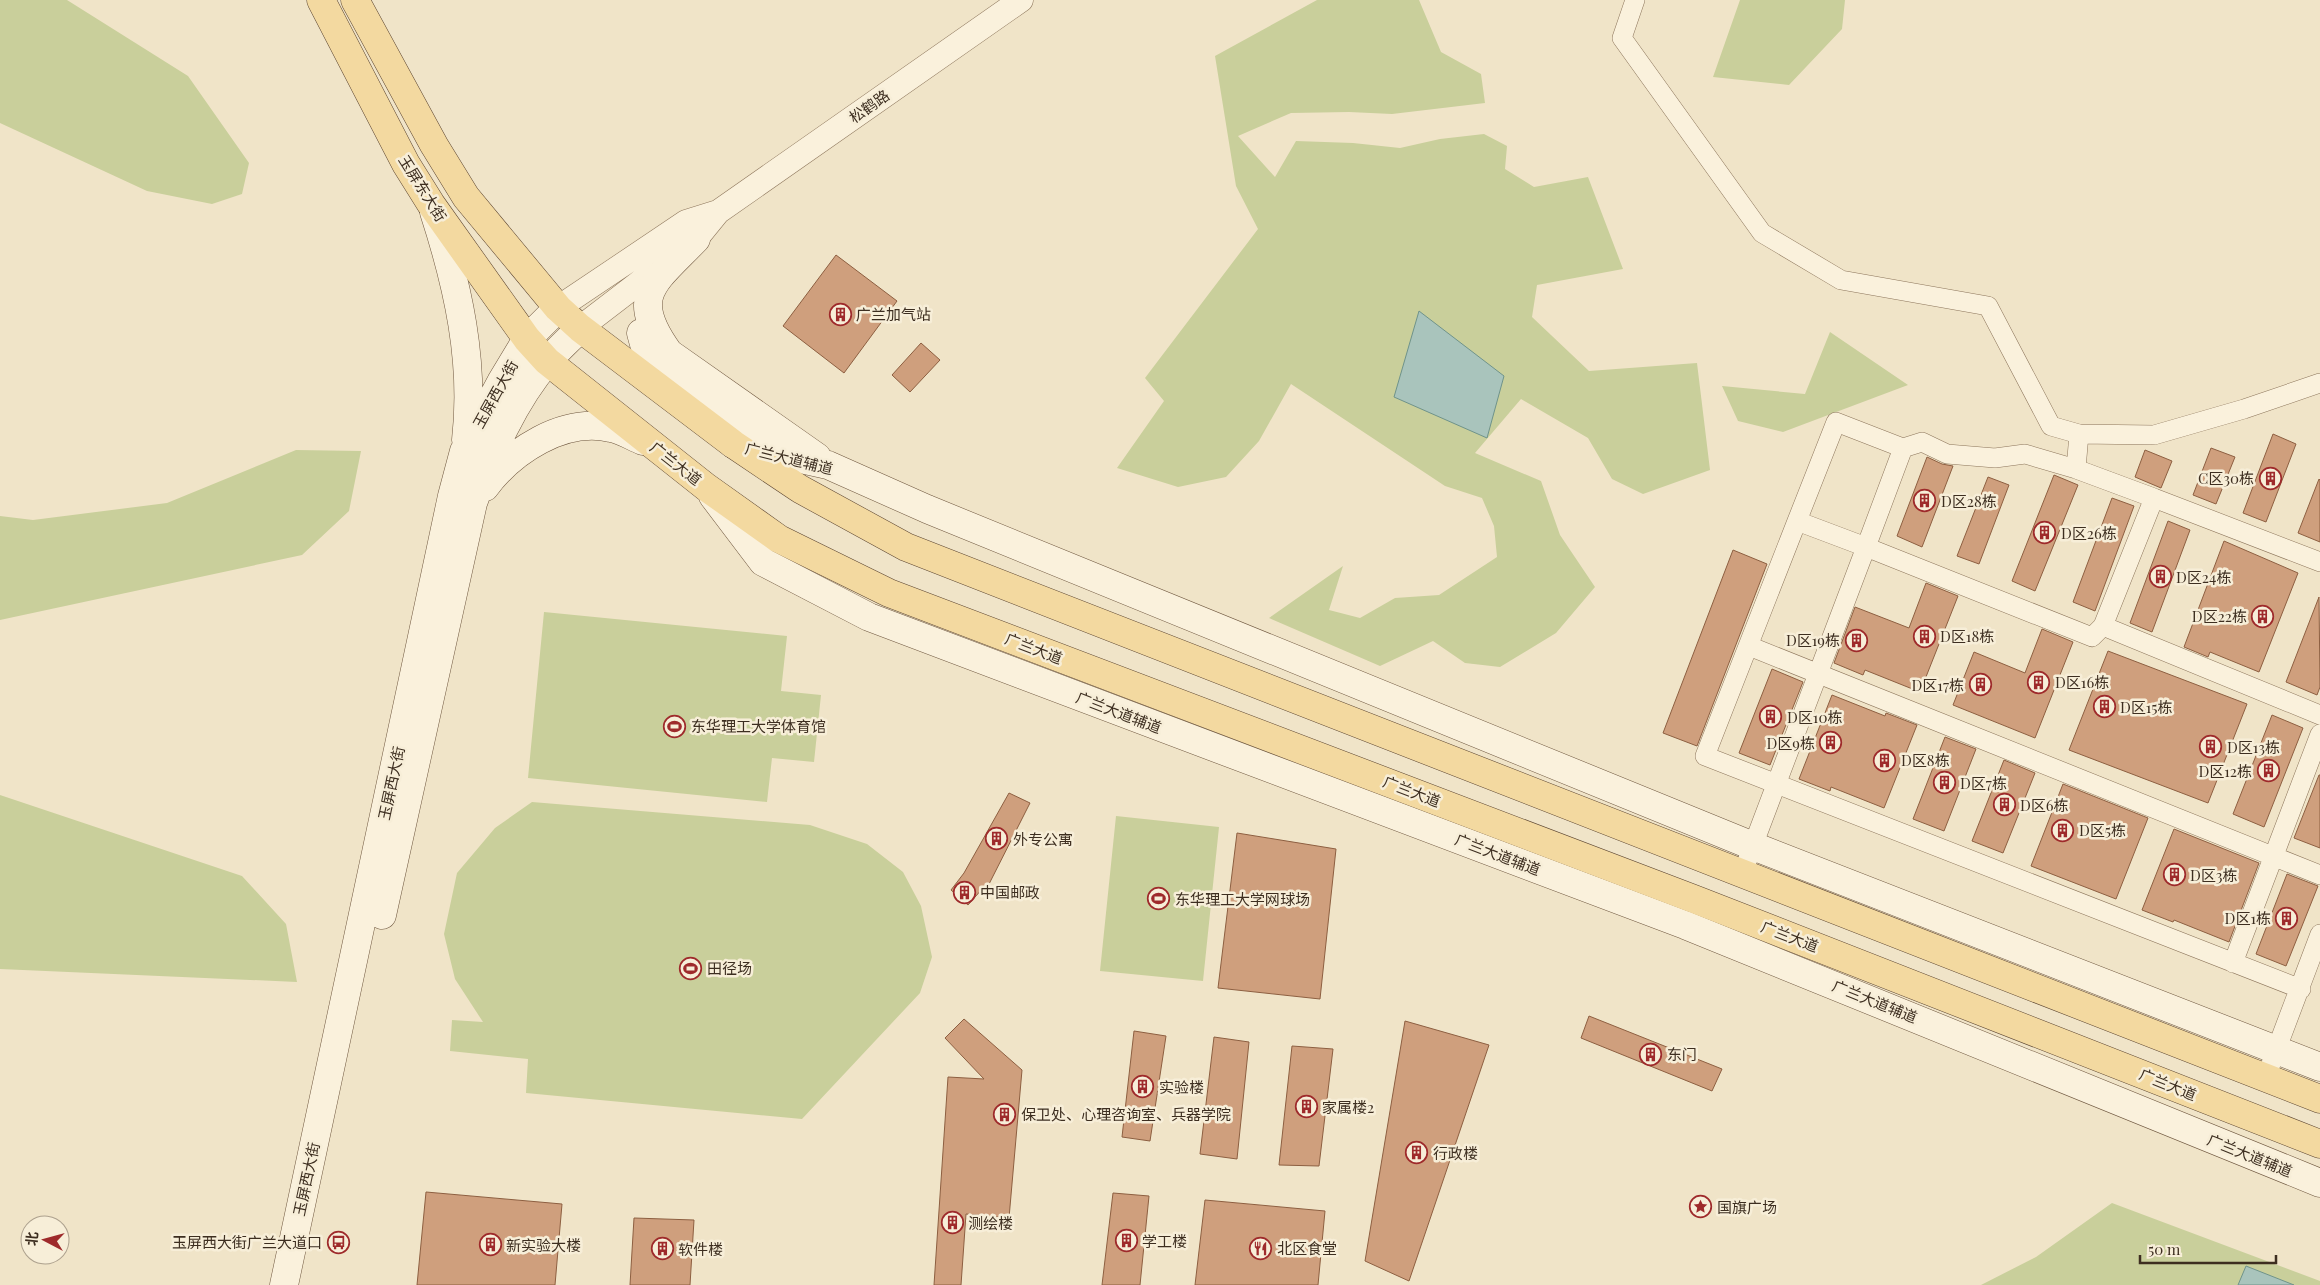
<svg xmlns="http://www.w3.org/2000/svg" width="2320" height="1285" viewBox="0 0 2320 1285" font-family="'Playfair Display','Noto Sans SC',serif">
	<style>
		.green { fill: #c9cf9b }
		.water { fill: #a9c4bc; stroke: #6f938a }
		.building { fill: #cf9f7d; stroke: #8d5f41 }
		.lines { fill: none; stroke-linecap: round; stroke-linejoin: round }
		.minor-casing { stroke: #8d765c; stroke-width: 20 }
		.tertiary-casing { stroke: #8d765c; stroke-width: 25 }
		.secondary-casing { stroke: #6f573f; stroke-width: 29 }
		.primary-casing { stroke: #5b4430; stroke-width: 29 }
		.minor { stroke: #faf1dc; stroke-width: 19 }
		.tertiary { stroke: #faf1dc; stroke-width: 24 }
		.secondary { stroke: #faf1dc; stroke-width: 28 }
		.primary { stroke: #f3d9a0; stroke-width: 28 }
		.labels { text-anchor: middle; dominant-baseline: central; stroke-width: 5; stroke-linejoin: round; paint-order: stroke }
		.street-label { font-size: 15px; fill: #3d2e20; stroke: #f7eed8 }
		.poi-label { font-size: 15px; fill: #3d2e20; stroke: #f7eed8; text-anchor: start }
	</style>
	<rect width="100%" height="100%" fill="#f0e4c8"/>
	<!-- green -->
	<path class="green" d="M0,0H67L188,76L249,163L242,194L212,204L147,191L0,123Z
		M1317,0H1419L1441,52L1481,74L1485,103L1392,114L1349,112L1291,113L1238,136L1275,177L1296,141L1353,143L1400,148L1440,139L1484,134L1507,146L1505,169L1534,187L1588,177L1623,269L1537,285L1532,317L1589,371L1697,363L1710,470L1643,494L1612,479L1588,438L1521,399L1475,453L1541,481L1560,535L1595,587L1556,633L1500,667L1465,663L1433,641L1380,666L1269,618L1343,566L1329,610L1360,618L1395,598L1439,595L1497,557L1494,526L1482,498L1445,486L1291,384L1259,441L1226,477L1178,487L1117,468L1164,401L1145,378L1258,229L1236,186L1215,56Z
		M1740,0H1845L1842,29L1789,85L1713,77Z
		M1830,332L1908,385L1783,432L1738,421L1722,386L1805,394Z
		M296,450L361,451L349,511L302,555L0,620V516L33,520L167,503Z
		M544,612L787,636L781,691L821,695L814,762L772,758L767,802L528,778Z
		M0,795L242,876L286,924L297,982L0,969Z
		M532,802L810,825L867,844L903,872L921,906L932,957L920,993L802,1119L526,1093L528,1059L450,1051L452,1020L483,1022L455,979L444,934L457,873L495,828Z
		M1116,816L1219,827L1203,981L1100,971Z
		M2112,1203L2320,1281V1285H1981L2036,1257Z"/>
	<!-- water -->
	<path class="water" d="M1419,311L1504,376L1487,438L1394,397Z
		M2246,1266L2294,1285H2238Z"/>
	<!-- building -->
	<path class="building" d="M836,255L897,301L844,373L783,326Z
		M921,343L940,360L910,392L892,375Z
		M2273,434L2296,444L2266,522L2243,513Z
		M2211,448L2235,457L2216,504L2193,495Z
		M2145,450L2172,461L2161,488L2135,477Z
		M1927,457L1942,464L1953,466L1922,547L1897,536Z
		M2054,475L2078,485L2035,591L2012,581Z
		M1988,477L2009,485L1979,564L1957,556Z
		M2319,479L2320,480V542L2298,533Z
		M2112,498L2134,506L2095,611L2073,602Z
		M2168,521L2190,530L2152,632L2130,623Z
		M2224,541L2298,573L2259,672L2210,652L2208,657L2184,647Z
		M1733,550L1767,564L1697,746L1663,733Z
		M1926,583L1958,596L1920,692L1865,670L1863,675L1834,663L1855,607L1909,628Z
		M2319,597L2320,687L2317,695L2286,682Z
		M2042,629L2073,642L2035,738L1953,705L1974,652L2025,673Z
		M2108,651L2247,704L2208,803L2069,750Z
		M1772,669L1803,682L1770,765L1739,753Z
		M1832,695L1885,716L1886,713L1917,725L1884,808L1831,787L1830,791L1799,779Z
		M2272,715L2303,728L2264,827L2233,814Z
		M1945,737L1976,749L1944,831L1913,819Z
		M2004,760L2035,773L2003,853L1972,841Z
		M2319,775H2320V848L2294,838Z
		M2063,784L2148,818L2116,899L2031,866Z
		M1009,793L1030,803L986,890L983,888L968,905L951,890L964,873Z
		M2174,829L2259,863L2229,942L2174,920L2173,922L2142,910Z
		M1237,833L1336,849L1320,999L1218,988Z
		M2287,874L2318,886L2286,966L2256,954Z
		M1589,1016L1722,1069L1712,1091L1581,1038Z
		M964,1019L1022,1070L1009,1218L966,1214L961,1285H934L948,1077L984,1079L945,1038Z
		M1405,1021L1489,1045L1409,1281L1365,1261Z
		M1134,1031L1166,1036L1150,1141L1122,1137Z
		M1214,1037L1249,1042L1237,1159L1200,1154Z
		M1292,1046L1333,1049L1319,1166L1279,1165Z
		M426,1192L562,1204L555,1285H417Z
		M1113,1193L1149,1196L1140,1285H1102Z
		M1205,1200L1325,1211L1318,1285H1195Z
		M634,1218L694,1220L690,1285H630Z"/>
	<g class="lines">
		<defs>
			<path id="minor" d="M1635,0L1622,38L1762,233L1841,280L1988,306L2051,426L2079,434L2076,469L2154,498L2103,626
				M2079,434L2154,435L2244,409L2320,383
				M2076,469L2025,454L1995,458L1947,454L1922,442L1903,448L1866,547L1797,521L1705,756L2301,989
				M2154,498L2320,562
				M1797,521L1836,422L1903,448
				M1749,646L2320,875
				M1743,872L1866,547L2092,637L2103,626L2320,715
				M2233,963L2320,734
				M2266,1077L2320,934"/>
			<path id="tertiary" d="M558,308L686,222L718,212
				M580,328L696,239L718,212L1021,0"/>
			<path id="secondary" d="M434,212C458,286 475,362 466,440
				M696,239C654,283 627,295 669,353L817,457
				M641,333L644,344L657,368L753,442
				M733,444L828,465L927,509L1753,846L2320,1067
				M485,487C512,451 563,417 611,428C622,430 633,437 643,441
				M713,496L763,562L869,617L1685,925L2320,1183
				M382,915L473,503C491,454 513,401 548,361C558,349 570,339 580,328
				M284,1285L452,496L464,451L501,382L527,339L558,308"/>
			<path id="primary" d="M321,0L406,164L431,204L527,339L547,361L706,487L779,539L889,593L1694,899L2320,1144
				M355,0L434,145L466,197L558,308L580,328L733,444L800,489L906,547L2320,1099"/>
		</defs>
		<!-- minor casing -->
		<use href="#minor" class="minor-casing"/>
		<!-- tertiary casing -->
		<use href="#tertiary" class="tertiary-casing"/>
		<!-- secondary casing -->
		<use href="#secondary" class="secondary-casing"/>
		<!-- primary casing -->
		<use href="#primary" class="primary-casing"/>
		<!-- minor -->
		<use href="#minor" class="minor"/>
		<!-- tertiary -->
		<use href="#tertiary" class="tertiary"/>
		<!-- secondary -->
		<use href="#secondary" class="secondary"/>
		<!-- primary -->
		<use href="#primary" class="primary"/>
	</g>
	<!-- icons -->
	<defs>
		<symbol id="building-ring" viewBox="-11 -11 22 22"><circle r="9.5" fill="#f7eed8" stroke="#9e2a2b" stroke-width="1.5"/><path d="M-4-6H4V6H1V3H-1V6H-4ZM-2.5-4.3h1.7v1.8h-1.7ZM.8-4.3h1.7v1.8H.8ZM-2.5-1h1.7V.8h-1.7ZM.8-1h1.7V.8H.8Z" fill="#9e2a2b"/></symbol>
		<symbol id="stadium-ring" viewBox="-11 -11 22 22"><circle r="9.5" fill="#f7eed8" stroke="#9e2a2b" stroke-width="1.5"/><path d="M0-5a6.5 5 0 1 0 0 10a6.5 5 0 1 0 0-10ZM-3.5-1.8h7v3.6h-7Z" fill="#9e2a2b"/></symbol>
		<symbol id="sight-ring" viewBox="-11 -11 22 22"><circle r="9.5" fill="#f7eed8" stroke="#9e2a2b" stroke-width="1.5"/><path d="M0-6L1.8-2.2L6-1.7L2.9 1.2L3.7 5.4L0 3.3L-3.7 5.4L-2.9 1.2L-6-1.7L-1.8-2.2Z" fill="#9e2a2b"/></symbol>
		<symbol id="bus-ring" viewBox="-11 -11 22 22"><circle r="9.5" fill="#f7eed8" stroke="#9e2a2b" stroke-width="1.5"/><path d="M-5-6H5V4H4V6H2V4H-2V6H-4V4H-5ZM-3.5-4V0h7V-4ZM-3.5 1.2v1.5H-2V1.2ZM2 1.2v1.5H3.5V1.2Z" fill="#9e2a2b"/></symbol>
		<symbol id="restaurant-ring" viewBox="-11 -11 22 22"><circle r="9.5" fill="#f7eed8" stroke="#9e2a2b" stroke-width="1.5"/><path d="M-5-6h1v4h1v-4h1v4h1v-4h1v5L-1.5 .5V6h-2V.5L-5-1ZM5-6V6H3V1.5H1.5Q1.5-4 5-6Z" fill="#9e2a2b"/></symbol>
	</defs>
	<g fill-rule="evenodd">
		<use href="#building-ring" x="828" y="302" width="25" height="25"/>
		<use href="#building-ring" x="2258" y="466" width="25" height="25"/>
		<use href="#building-ring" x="1912" y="488" width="25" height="25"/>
		<use href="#building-ring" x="2032" y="520" width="25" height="25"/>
		<use href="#building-ring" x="2148" y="564" width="25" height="25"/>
		<use href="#building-ring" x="2250" y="604" width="25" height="25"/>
		<use href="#building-ring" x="1912" y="624" width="25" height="25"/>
		<use href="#building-ring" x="1844" y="628" width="25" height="25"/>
		<use href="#building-ring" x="2026" y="670" width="25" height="25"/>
		<use href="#building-ring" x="1968" y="672" width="25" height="25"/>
		<use href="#building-ring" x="2092" y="694" width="25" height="25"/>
		<use href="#building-ring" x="1758" y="704" width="25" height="25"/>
		<use href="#stadium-ring" x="662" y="714" width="25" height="25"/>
		<use href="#building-ring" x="1818" y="730" width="25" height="25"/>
		<use href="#building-ring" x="2198" y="734" width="25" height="25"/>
		<use href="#building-ring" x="1872" y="748" width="25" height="25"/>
		<use href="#building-ring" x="2256" y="758" width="25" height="25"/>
		<use href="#building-ring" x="1932" y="770" width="25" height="25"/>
		<use href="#building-ring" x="1992" y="792" width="25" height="25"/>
		<use href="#building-ring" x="2050" y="818" width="25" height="25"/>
		<use href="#building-ring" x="984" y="826" width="25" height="25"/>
		<use href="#building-ring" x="2162" y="862" width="25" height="25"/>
		<use href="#building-ring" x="952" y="880" width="25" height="25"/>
		<use href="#stadium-ring" x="1146" y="886" width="25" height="25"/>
		<use href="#building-ring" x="2274" y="906" width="25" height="25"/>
		<use href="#stadium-ring" x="678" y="956" width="25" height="25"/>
		<use href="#building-ring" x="1638" y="1042" width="25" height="25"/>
		<use href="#building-ring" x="1130" y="1074" width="25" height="25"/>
		<use href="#building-ring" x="1294" y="1094" width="25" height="25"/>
		<use href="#building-ring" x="992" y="1102" width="25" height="25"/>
		<use href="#building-ring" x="1404" y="1140" width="25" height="25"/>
		<use href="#sight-ring" x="1688" y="1194" width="25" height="25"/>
		<use href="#building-ring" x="940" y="1210" width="25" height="25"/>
		<use href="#building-ring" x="1114" y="1228" width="25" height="25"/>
		<use href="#bus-ring" x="326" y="1230" width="25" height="25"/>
		<use href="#building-ring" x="478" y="1232" width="25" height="25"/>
		<use href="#restaurant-ring" x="1248" y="1236" width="25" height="25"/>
		<use href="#building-ring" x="650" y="1236" width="25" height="25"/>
	</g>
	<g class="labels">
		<!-- street labels -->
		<g class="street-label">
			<text transform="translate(869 106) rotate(-35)">松鹤路</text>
			<text transform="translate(423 188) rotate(58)">玉屏东大街</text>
			<text transform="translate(495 394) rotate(-61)">玉屏西大街</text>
			<text transform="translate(789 458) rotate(14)">广兰大道辅道</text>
			<text transform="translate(676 463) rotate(38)">广兰大道</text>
			<text transform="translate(1034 648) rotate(21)">广兰大道</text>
			<text transform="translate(1119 712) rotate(21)">广兰大道辅道</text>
			<text transform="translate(391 783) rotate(-78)">玉屏西大街</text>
			<text transform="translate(1412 791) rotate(21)">广兰大道</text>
			<text transform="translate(1498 854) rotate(21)">广兰大道辅道</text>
			<text transform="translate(1790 936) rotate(21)">广兰大道</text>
			<text transform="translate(1875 1001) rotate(22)">广兰大道辅道</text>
			<text transform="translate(2168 1084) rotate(22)">广兰大道</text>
			<text transform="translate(2250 1155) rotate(22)">广兰大道辅道</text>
			<text transform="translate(306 1179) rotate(-78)">玉屏西大街</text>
		</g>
		<!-- poi labels -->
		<g class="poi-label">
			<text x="856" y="314">广兰加气站</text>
			<text x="2254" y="478" text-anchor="end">C区30栋</text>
			<text x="1941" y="501">D区28栋</text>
			<text x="2061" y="533">D区26栋</text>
			<text x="2176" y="577">D区24栋</text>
			<text x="2247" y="616" text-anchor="end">D区22栋</text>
			<text x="1940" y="636">D区18栋</text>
			<text x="1840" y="640" text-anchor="end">D区19栋</text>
			<text x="2055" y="682">D区16栋</text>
			<text x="1964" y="685" text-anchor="end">D区17栋</text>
			<text x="2120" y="707">D区15栋</text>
			<text x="1787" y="717">D区10栋</text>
			<text x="691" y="726">东华理工大学体育馆</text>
			<text x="1815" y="743" text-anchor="end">D区9栋</text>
			<text x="2227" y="747">D区13栋</text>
			<text x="1901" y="760">D区8栋</text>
			<text x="2252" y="771" text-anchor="end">D区12栋</text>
			<text x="1960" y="783">D区7栋</text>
			<text x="2020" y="805">D区6栋</text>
			<text x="2079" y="830">D区5栋</text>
			<text x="1013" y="839">外专公寓</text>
			<text x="2190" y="875">D区3栋</text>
			<text x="980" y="892">中国邮政</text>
			<text x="1175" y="899">东华理工大学网球场</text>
			<text x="2271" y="918" text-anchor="end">D区1栋</text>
			<text x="707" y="968">田径场</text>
			<text x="1667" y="1054">东门</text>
			<text x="1159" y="1087">实验楼</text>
			<text x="1322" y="1107">家属楼2</text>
			<text x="1021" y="1114">保卫处、心理咨询室、兵器学院</text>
			<text x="1433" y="1153">行政楼</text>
			<text x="1717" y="1207">国旗广场</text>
			<text x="968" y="1223">测绘楼</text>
			<text x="1142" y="1241">学工楼</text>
			<text x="322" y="1242" text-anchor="end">玉屏西大街广兰大道口</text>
			<text x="506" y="1245">新实验大楼</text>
			<text x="1277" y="1248">北区食堂</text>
			<text x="678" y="1249">软件楼</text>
		</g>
	</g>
	<!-- north arrow -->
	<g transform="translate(45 1240) rotate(276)"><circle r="24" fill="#f7eed8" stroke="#ada18e"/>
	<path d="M0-4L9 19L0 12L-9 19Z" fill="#9e2a2b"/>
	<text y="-8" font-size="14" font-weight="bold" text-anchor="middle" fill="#3d2e20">北</text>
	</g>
	<!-- scale -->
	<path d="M2140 1255v8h136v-8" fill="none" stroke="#3d2e20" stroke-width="2.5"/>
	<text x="2148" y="1255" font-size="15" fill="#3d2e20" stroke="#f7eed8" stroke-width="4" paint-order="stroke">50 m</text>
</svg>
